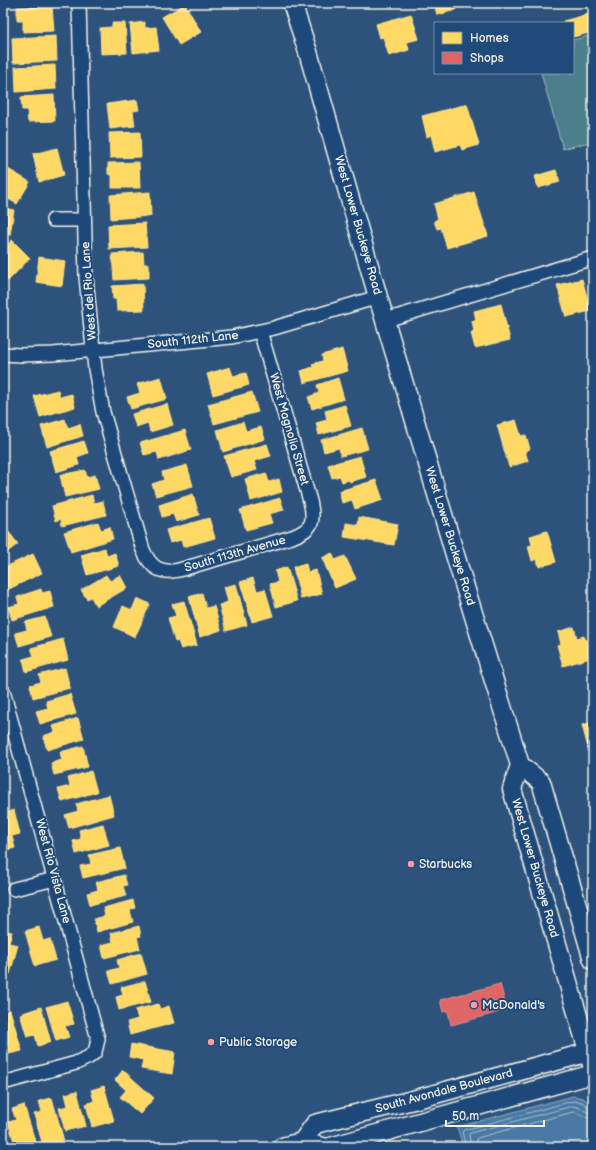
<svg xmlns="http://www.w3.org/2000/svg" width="596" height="1150" viewBox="0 0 596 1150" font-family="'Balsamiq Sans',sans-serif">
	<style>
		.green { fill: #4c7f8c; stroke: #a0b8ba }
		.water { fill: #4879a4; stroke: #8da9bf }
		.homes { fill: #ffd966; stroke: #fce08d }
		.shops { fill: #e06666; stroke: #e6908d }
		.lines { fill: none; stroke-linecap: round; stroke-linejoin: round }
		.shore { stroke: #afc1cd; stroke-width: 1 }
		.minor-casing { stroke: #f4f1e8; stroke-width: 16 }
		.secondary-casing { stroke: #f4f1e8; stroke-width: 21 }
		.minor { stroke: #1f4a7a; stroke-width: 13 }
		.secondary { stroke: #1f4a7a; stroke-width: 18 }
		.poi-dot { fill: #ff9aa2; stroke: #1f4a7a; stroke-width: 1.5 }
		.labels { text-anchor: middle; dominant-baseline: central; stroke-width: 4; stroke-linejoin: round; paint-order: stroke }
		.street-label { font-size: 12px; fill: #f4f1e8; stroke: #1f4a7a }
		.poi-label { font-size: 12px; fill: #f4f1e8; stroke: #1f4a7a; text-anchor: start }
	</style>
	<rect width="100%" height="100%" fill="#2d537c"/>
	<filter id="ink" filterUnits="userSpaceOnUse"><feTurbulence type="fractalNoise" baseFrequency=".025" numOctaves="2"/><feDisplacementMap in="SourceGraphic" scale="8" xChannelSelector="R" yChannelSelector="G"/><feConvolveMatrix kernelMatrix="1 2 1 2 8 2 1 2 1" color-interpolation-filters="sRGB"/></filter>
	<g filter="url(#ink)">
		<!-- green -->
		<path class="green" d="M593,35V141L563,149L541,73H573V40Z"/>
		<!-- water -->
		<path class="water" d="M573,1096L583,1098L593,1106V1147H463L457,1127Z"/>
		<!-- homes -->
		<path class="homes" d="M434,3H454L456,10L437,15Z
			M185,4L201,32L179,45L162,17Z
			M52,6L54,31L23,32V21H17V7Z
			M593,13V32L573,37V23H564L563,21Z
			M411,14L419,39L407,42L409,50L389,56L383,37L380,38L376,24Z
			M145,22V28L156,27L159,50L133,53L130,24Z
			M112,23H125L127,53L101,54L100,28L112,27Z
			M56,36L57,61L13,63L12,38Z
			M55,65L56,89L16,92L15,67Z
			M54,95L55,121L28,122L27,110H22L21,97Z
			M137,100L139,110L133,111L135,126L110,129L107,104Z
			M467,104L479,145L462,150L460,145L435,152L431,135L427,137L422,116Z
			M140,132L141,157L110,158L109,133Z
			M57,148L64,175L39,182L33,154Z
			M139,162L140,188H112V175L108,174V163Z
			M3,166L30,182L17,204L3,196Z
			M556,170L560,182L538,188L535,176Z
			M150,192L151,216L111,219L110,195Z
			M474,192L488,236L447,248L441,228L437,229L434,221L438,219L434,204Z
			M3,208L14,210L10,235L3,234Z
			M145,223L147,247L109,249L108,225Z
			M12,240L30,258L8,281L3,277V249Z
			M143,252L144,264H149V278L114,280L112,254Z
			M39,257L65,261L62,286L36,282Z
			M582,279L591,311L566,317L557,285Z
			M143,284L144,310L117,311L116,299H113L112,286Z
			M501,304L510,340L475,348L471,333L474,332L472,321L476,320L474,311Z
			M342,349L348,371L304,383L301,371L313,367L312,364L323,361L322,355Z
			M230,367L233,376L246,373L249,385L213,395L207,374Z
			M161,377L167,399L131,409L127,397L140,393L137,384Z
			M338,378L344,399L312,409L308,397L319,393L317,385Z
			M58,390L60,397L72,394L75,407L40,417L34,396Z
			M252,392L258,412L214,424L208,404Z
			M167,404L173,425L150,432L148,423L136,427L132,414Z
			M345,405L351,426L319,435L316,423L327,420L325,411Z
			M65,419L68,428L80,424L83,436L47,447L41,426Z
			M516,420L521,436L526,435L530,449L525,451L528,461L509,467L497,425Z
			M243,422L246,431L261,427L265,439L223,452L217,430Z
			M362,428L368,449L341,456L339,448L324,452L321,440Z
			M185,430L191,450L159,460L157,452L144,455L140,443Z
			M84,441L88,453L77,457L79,465L56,472L50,451Z
			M267,444L271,456L254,461L257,470L231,477L224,456Z
			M360,456L366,477L350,482L349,480L342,482L340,476L332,478L328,465Z
			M187,465L193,486L156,496L152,484L164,480L162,472Z
			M85,470L87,477L95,475L99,489L65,497L60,475Z
			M266,473L269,482L279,479L282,492L251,501L245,479Z
			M376,480L383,500L355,509L352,500L342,503L339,491Z
			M193,494L199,515L176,522L173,514L162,517L159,505Z
			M92,495L94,503L103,501L106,515L62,526L61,519L56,521L52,506Z
			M280,498L284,510L269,514L272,523L246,530L240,510Z
			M359,517L398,524L394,545L344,537L346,523L358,525Z
			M209,518L215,538L183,547L181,540L170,543L166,530Z
			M98,522L101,530L110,527L113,539L71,552L64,532Z
			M5,527L18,544L3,555V528Z
			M547,531L556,562L539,567L537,559L532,561L528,546L532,545L530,536Z
			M105,548L107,556L115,553L119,566L87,575L81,555Z
			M332,553L335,560L345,556L356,579L335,588L322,558Z
			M33,554L42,573L3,592V578L6,576L3,568Z
			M306,564L308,572L316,570L322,594L301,599L293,567Z
			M287,567L297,601L276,607L270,584L278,582L275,571Z
			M106,575L110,581L120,575L127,588L96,606L91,597L87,599L81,590Z
			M253,578L257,591L265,589L273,616L252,622L240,582Z
			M236,584L247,625L226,631L219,605L228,602L224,587Z
			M41,589L42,593L50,591L54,607L12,620L8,607L19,604L17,597Z
			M202,593L206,608L214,606L221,630L200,637L189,597Z
			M137,598L150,604L135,637L114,627L123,606L132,610Z
			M184,601L197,645L181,649L178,641L175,642L168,618L176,616L172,604Z
			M45,617L51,637L19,646L15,633L27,630L25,622Z
			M574,627L577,638L584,636L586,641L593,639V649L588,651L590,658L563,666L557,645L561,644L558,632Z
			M63,639L68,660L26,672L23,659L34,656L31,648Z
			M65,668L70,688L33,698L30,685L41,682L39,675Z
			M70,694L76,714L40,724L36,711L48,708L46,701Z
			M78,718L84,739L47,750L43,736L55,732L53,726Z
			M593,722V767L582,725Z
			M83,746L88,767L54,775L51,763L62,760L60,752Z
			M91,771L97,792L62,802L58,789L70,786L68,778Z
			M109,795L114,815L69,828L65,815L78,811L76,804Z
			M14,810L20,834L12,836L15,848L3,851V813Z
			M103,824L109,845L76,854L73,841L81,839L79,830Z
			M120,848L125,868L83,878L80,866L91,864L89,855Z
			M124,875L127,885L123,886L126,896L90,905L87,893L98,890L96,882Z
			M133,900L135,908L130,910L133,922L97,932L94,919L105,916L103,908Z
			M139,926L141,936L137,937L140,949L104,958L101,945L113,942L111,933Z
			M39,927L43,941L50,939L56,960L35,966L25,931Z
			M3,930L12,932L9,943L18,945L10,974L3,972Z
			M141,953L147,974L112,984L108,971L119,968L117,960Z
			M145,981L151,1002L119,1010L116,997L123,995L121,987Z
			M67,1001L74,1024L65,1026L69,1037L56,1041L46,1007Z
			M158,1004L160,1009L169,1006L174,1023L130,1035L127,1022L138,1019L135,1010Z
			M41,1007L51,1042L38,1046L35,1035L27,1037L20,1014Z
			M10,1010L22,1051L9,1054L5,1039L3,1040V1012Z
			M131,1044L175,1052L172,1074L141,1069L143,1060L129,1057Z
			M123,1070L154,1098L140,1114L120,1097L126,1090L115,1080Z
			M104,1086L114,1121L92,1127L86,1104L94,1101L91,1090Z
			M77,1091L86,1126L65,1131L59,1108L68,1106L65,1094Z
			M52,1098L64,1141L43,1146L34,1114L42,1112L39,1101Z
			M24,1105L37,1147H19L18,1144L15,1145L8,1122L16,1120L12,1109Z
			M3,1126L8,1144L3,1145Z"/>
		<!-- shops -->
		<path class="shops" d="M500,984L507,1010L451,1025L448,1011L443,1012L440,1000Z"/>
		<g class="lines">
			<!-- shore -->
			<path class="shore" d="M466,1147L462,1132L464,1130L573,1101L582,1102L589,1108H593
				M471,1147L469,1135L470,1133L573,1106C581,1107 585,1113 593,1113
				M477,1147L476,1139L477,1138L573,1112C581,1113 585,1119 593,1119"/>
			<defs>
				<path id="minor" d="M79,3L86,277L95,369L103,412L143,550C151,568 160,574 179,570L292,537C313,529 315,522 310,501L260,331
					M53,220H84
					M386,320L593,258
					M3,354L21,355L53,354L232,337L274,328L378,297
					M3,691L98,1039L95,1052L89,1057L76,1063L3,1083
					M14,889L55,879"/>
				<path id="secondary" d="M292,3L308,52L378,297L456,558L520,765L512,789L593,1068
					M520,765L541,782L593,960
					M302,1142L315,1124L413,1100L593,1051
					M282,1147L302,1142L323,1147
					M330,1147L593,1074"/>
			</defs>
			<!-- minor casing -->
			<use href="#minor" class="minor-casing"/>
			<!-- secondary casing -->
			<use href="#secondary" class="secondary-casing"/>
			<!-- minor -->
			<use href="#minor" class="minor"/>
			<!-- secondary -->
			<use href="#secondary" class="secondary"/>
		</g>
	</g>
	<!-- markers -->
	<g class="poi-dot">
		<circle cx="411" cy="864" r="4"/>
		<circle cx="474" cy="1005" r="4"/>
		<circle cx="211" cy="1042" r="4"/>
	</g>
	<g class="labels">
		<!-- street labels -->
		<g class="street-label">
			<text transform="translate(358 225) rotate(74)">West Lower Buckeye Road</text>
			<text transform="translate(89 291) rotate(-94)">West del Rio Lane</text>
			<text transform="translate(193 340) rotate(-6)">South 112th Lane</text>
			<text transform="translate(289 429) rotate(74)">West Magnolia Street</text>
			<text transform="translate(450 536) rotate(73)">West Lower Buckeye Road</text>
			<text transform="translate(235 554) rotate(-16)">South 113th Avenue</text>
			<text transform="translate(535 868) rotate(74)">West Lower Buckeye Road</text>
			<text transform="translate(53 871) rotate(75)">West Rio Vista Lane</text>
			<text transform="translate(444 1091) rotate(-15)">South Avondale Boulevard</text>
		</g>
		<!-- poi labels -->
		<g class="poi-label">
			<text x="419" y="864">Starbucks</text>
			<text x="482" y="1005">McDonald's</text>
			<text x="219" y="1042">Public Storage</text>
		</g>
	</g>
	<!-- margin -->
	<rect width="596" height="1150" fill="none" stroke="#1f4a7a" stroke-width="16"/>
	<rect x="8" y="8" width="580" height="1134" fill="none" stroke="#f4f1e8" stroke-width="1.5" filter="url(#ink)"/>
	<!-- legend -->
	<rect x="434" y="22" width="140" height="52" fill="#1f4a7a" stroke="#748da6"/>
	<rect x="442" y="32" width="20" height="12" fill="#ffd966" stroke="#748da6"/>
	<text x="470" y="42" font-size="12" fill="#f4f1e8">Homes</text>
	<rect x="442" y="52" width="20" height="12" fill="#e06666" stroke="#748da6"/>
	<text x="470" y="62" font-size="12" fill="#f4f1e8">Shops</text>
	<!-- scale -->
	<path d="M446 1120v6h98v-6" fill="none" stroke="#f4f1e8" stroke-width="2"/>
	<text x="452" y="1120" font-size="12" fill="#f4f1e8" stroke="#1f4a7a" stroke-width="3" paint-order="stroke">50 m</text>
</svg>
